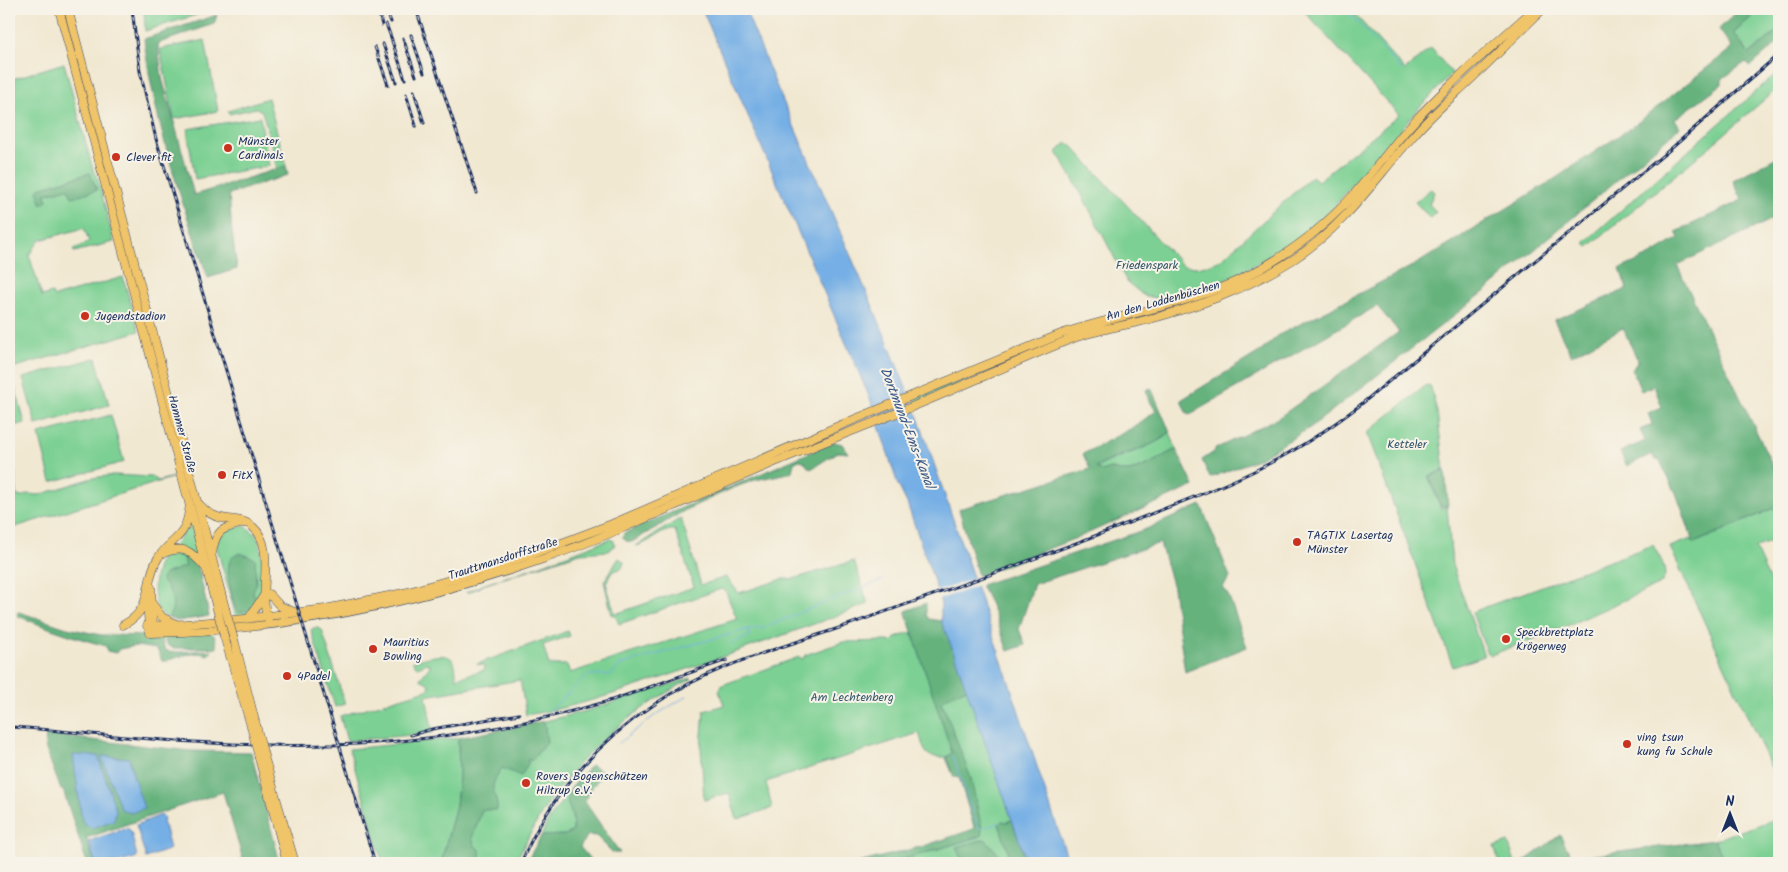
<svg xmlns="http://www.w3.org/2000/svg" width="1788" height="872" viewBox="0 0 1788 872" font-family="Kalam,sans-serif">
	<style>
		.green { fill: #7cd093; stroke: #4c8078 }
		.forest { fill: #65b27d; stroke: #40706e; fill-rule: evenodd }
		.water { fill: #75afe5; stroke: #486fa2 }
		.pier { fill: #f1e8d1 }
		.lines { fill: none; stroke-linecap: round; stroke-linejoin: round }
		.stream { stroke: #75afe5; stroke-width: 1 }
		.major-casing { stroke: #3b4b6f; stroke-width: 9 }
		.major { stroke: #f0c469; stroke-width: 8 }
		.rail-casing { stroke: #1b2f5e; stroke-width: 3 }
		.rail { stroke: #f7f3e8; stroke-width: 1; stroke-dasharray: 4; stroke-linecap: butt }
		.major-bridge-casing { stroke: #3b4b6f; stroke-width: 9; stroke-linecap: butt }
		.major-bridge { stroke: #f0c469; stroke-width: 8 }
		.poi-dot { fill: #c8321e; stroke: #f7f3e8; stroke-width: 2 }
		.labels { text-anchor: middle; dominant-baseline: central; stroke-width: 4; stroke-linejoin: round; paint-order: stroke }
		.poi-label { font-size: 12px; fill: #1b2f5e; stroke: #f7f3e8; text-anchor: start }
		.park-label { font-size: 12px; fill: #33576b; stroke: #f7f3e8 }
		.street-label { font-size: 12px; fill: #1b2f5e; stroke: #f7f3e8 }
		.water-label { font-size: 14px; font-style: italic; fill: #365586; stroke: #f7f3e8 }
	</style>
	<rect width="100%" height="100%" fill="#f7f3e8"/>
	<filter id="ink" filterUnits="userSpaceOnUse"><feTurbulence type="fractalNoise" baseFrequency=".02" numOctaves="2"/><feDisplacementMap in="SourceGraphic" scale="10" xChannelSelector="R" yChannelSelector="G"/><feConvolveMatrix kernelMatrix="1 2 1 2 8 2 1 2 1" color-interpolation-filters="sRGB"/></filter>
	<filter id="wash" filterUnits="userSpaceOnUse"><feTurbulence type="fractalNoise" baseFrequency=".0096" numOctaves="4" result="noise"/><feDisplacementMap in="SourceGraphic" scale="20" xChannelSelector="R" yChannelSelector="G"/><feGaussianBlur stdDeviation="1.12" result="paint"/><feColorMatrix in="noise" values="0 0 0 0 0 0 0 0 0 0 0 0 0 0 0 0 0 1.4 0 .05"/><feComposite in="paint" operator="in"/></filter>
	<g filter="url(#wash)">
		<rect width="100%" height="100%" fill="#f1e8d1"/>
		<!-- green -->
		<path class="green" d="M144,9H215L145,31Z
			M1302,9H1350L1405,70L1431,48L1452,73L1451,75L1420,107L1330,211L1298,238L1266,259L1228,279L1206,287L1164,297L1154,298L1143,295L1127,282L1082,195L1057,152L1066,143L1072,146L1182,265C1197,269 1207,266 1221,260L1312,176L1318,181L1399,115Z
			M1760,9H1779V30L1749,54L1734,33Z
			M205,40L218,111L174,119L160,49Z
			M64,63L94,173L98,179L114,242L74,252L73,249L80,247L89,241L84,228L40,240L29,255L42,296L52,293L54,297L123,277L139,331L9,369V80Z
			M1779,71V87L1714,143L1588,247L1584,243Z
			M268,98L286,166L277,170L273,149L262,111L256,108L229,114L228,111Z
			M260,117L269,166L195,179L187,129Z
			M1431,189L1434,192L1429,204L1436,212L1430,218L1415,202Z
			M1122,320L1056,341L916,403L914,398L1038,346L1080,331Z
			M96,358L109,405L36,425L23,378Z
			M14,383L25,423L9,427V385Z
			M1429,385L1431,388L1437,412L1444,470L1428,476L1441,509L1447,506L1452,565L1484,656L1453,667L1367,433L1425,386Z
			M111,415L124,462L51,482L39,434Z
			M1170,432L1176,449C1156,459 1132,479 1110,468L1102,471L1096,468C1116,456 1156,447 1170,432Z
			M9,470L15,472L16,495L21,497L28,494L39,495L92,478L115,475L152,477L158,481L174,477L9,529Z
			M1779,506V538L1755,548L1779,601V785L1670,547L1691,539L1694,543Z
			M189,515L201,562L197,556L171,550L181,537Z
			M681,518L701,585L726,577L739,593L783,579H793L854,561L868,604C804,628 740,651 676,673C626,690 578,707 526,715L520,680L426,696L433,733L347,741L340,716L427,690L430,687L428,683L420,679L430,666L428,663L417,667L412,662C421,659 448,649 454,662C456,666 456,674 456,678L484,670L485,667L484,665L477,664L568,631L570,636L543,645L549,665H567L570,673L737,619L725,590L721,589L619,624L615,615H612L604,581L619,558L624,562L622,568L612,572L606,583L615,614L694,587L675,530C663,528 649,544 636,546Z
			M244,526C250,529 255,533 258,539C266,557 265,601 248,613C245,616 240,616 236,617L217,548V540L223,531Z
			M610,539L614,541L615,545L608,551L580,553L483,585L468,593L466,592L480,586L538,566Z
			M1653,545C1659,557 1672,573 1660,584L1562,628L1491,655L1487,653L1472,612Z
			M170,552L188,553L187,556L194,560L199,571L209,616C194,618 177,624 163,615C150,606 153,572 161,560C163,556 167,555 170,552Z
			M313,628H318L322,630L345,704L335,707L311,630Z
			M912,632L953,753C947,757 944,758 937,757C923,757 923,744 919,733L766,782L772,808L741,818L737,819L729,793L704,800L701,748L704,711L724,705L719,691L722,685L799,657L803,659L805,655L843,642L888,641L892,642L895,638Z
			M691,678L692,679C637,706 586,749 550,800C538,818 528,838 518,857L511,856L512,859L501,863H495L494,861L489,863H461L474,809L529,725L586,711Z
			M967,689L1012,820L999,824L1012,863H1006L985,839L957,847L963,863H908L905,859L981,836L971,779L944,707L941,703L947,697Z
			M458,738L459,777L456,805L441,863H383L349,749Z
			M572,787C564,806 575,814 573,831L566,835L541,836L548,821Z
			M1779,818V863H1726L1714,840Z
			M1508,842L1515,862L1500,863L1494,847Z"/>
		<!-- forest -->
		<path class="forest" d="M1740,9H1760L1734,33L1749,54L1779,30V42L1751,66L1746,62L1722,79V84L1675,119L1680,127L1488,289L1311,427L1260,458L1210,478L1202,460L1214,452L1215,449L1278,418L1399,332L1377,306L1189,415L1186,412L1181,400L1261,351L1279,335L1418,263L1556,178L1636,124L1732,48L1719,29Z
			M217,15L214,24L159,43L158,46L162,78L194,195L286,166L288,175L229,194L232,232L237,269L208,278C181,200 154,121 144,39Z
			M1779,156V216L1677,265L1779,479V506L1694,543L1676,493L1659,459L1655,460L1652,454L1627,466L1620,452L1645,441L1640,430L1652,424L1648,413L1662,407L1654,386L1641,391L1632,370L1638,361L1623,328L1571,355L1554,320L1627,289L1620,269L1651,255L1679,238L1676,232L1742,200L1733,180Z
			M90,173L97,190L72,197L68,188L46,194L47,200L42,205L37,191L39,188Z
			M1151,388L1170,432C1154,449 1117,453 1096,468L1102,471L1110,468C1132,479 1156,459 1176,449L1194,486L1084,535L978,576L959,509L1090,469L1083,454L1132,428L1156,411L1151,403L1146,390Z
			M834,442L842,444L848,453L838,452L811,469L808,467L804,461L799,460L794,463L792,471L789,473L755,480L733,488L687,509L632,542L626,541L623,538L624,533Z
			M1445,470L1448,505L1441,507L1429,476Z
			M1201,505L1230,577L1223,587L1229,597L1247,647L1185,672L1173,588L1160,543L1034,584L1019,629L1025,645L1008,651L991,605L981,585L1144,530Z
			M240,553L255,559L256,584L253,591L256,602L249,610L238,613C232,603 226,575 229,564C230,557 235,555 240,553Z
			M182,556L194,560L199,571L209,616L177,621L170,618L169,616C177,606 171,589 162,582L161,578L167,573L186,566Z
			M926,603V615L929,619L941,621L943,623L967,689L947,697L941,703L944,707L971,779L982,829L981,836L905,859L908,863H858L924,846L971,830L974,827L959,777H954L946,758L952,753L906,613V611Z
			M19,612L67,628L101,635L160,636L165,650C174,655 199,649 212,651L208,655C195,650 179,657 166,661H162L157,649L136,646L119,649L116,653L107,651L106,646C76,638 47,628 18,616L17,613Z
			M212,633L215,637L217,648H172C166,645 164,642 163,635Z
			M544,721L547,742L531,761L528,759L527,761L529,762L521,776L502,768C498,774 493,781 493,788C494,796 498,801 497,810H482L472,838L475,846L480,850L481,863H441L456,805L459,777L458,738Z
			M46,735L191,751L251,752L280,863H244L223,792L86,838L95,863H87L63,790H61L45,747ZM73,755L115,813L114,817L85,824L82,820ZM102,756L129,758L133,775L128,813L125,810Z
			M591,765L604,772L589,791L585,802L620,853H613L596,836L588,835L580,847L593,863H526L541,836L566,835L573,831L572,815L567,802L569,794L572,787Z
			M1012,820L1027,863H1012L999,824L1002,821L1007,822Z
			M1560,835L1572,858L1714,840L1726,863H1522Z
			M985,839L1006,863H963L956,847Z"/>
		<!-- water -->
		<path class="water" d="M702,9H745L776,85L874,309L918,417L1013,694L1069,863H1027L952,648L941,621V604L935,584L907,503L898,485L871,401Z
			M73,755L98,756L116,810L114,820L92,828L85,824L82,820Z
			M101,756L129,758L133,775L144,808L131,813L121,809Z
			M161,815L164,818L163,821L170,849L146,858L136,825Z
			M127,828L131,831L137,857L118,863H95L89,841Z"/>
		<!-- pier -->
		<path class="pier" d="M976,578L978,586L937,600L935,592Z"/>
		<g class="lines">
			<!-- stream -->
			<path class="stream" d="M1345,9L1402,70
				M829,601L883,580
				M735,633L749,629L764,628L826,602
				M730,645L732,643L748,637L749,635V629
				M549,711L588,675H611L619,666L626,663L731,634
				M619,743L654,716L687,696
				M953,756L978,828H981
				M985,827L1000,823
				M1575,856L1579,863"/>
		</g>
	</g>
	<g filter="url(#ink)">
		<g class="lines">
			<defs>
				<path id="major" d="M59,9L217,609
					M68,9L225,608
					M198,503C202,507 207,513 213,515C225,522 241,516 253,527C277,548 257,593 268,619
					M164,553C184,545 191,551 205,567
					M212,553C216,529 222,528 245,523
					M151,587L153,626L151,630
					M269,594L280,606L294,612
					M147,599L149,629
					M153,605L162,617L176,624
					M249,618L265,594
					M123,625C155,609 143,582 158,558C172,537 185,540 189,510
					M147,626L185,624L244,619L325,609L408,592L491,568L530,555L612,524L841,425L1061,334C1122,313 1187,306 1245,277C1287,256 1324,228 1355,193C1374,171 1391,147 1410,126C1448,84 1492,47 1534,9
					M150,633C284,631 417,603 543,559C617,533 688,499 761,468C811,447 863,427 914,406C965,385 1015,362 1066,341C1090,331 1117,327 1142,321C1198,307 1245,290 1294,259C1347,224 1373,181 1414,135C1431,115 1451,98 1470,80C1495,57 1519,32 1543,9
					M224,636L251,726
					M235,643L256,725
					M264,756L295,863
					M259,758L287,863"/>
			</defs>
			<!-- major casing -->
			<use href="#major" class="major-casing"/>
			<!-- major -->
			<use href="#major" class="major"/>
			<defs>
				<path id="rail" d="M132,9L140,71L156,139L375,863
					M386,9L391,22
					M416,9L477,193
					M378,10L382,25
					M386,24L392,40
					M411,35L424,73
					M403,38L416,76
					M392,41L405,79
					M383,44L396,82
					M375,47L388,85
					M414,91L424,123
					M406,94L416,126
					M9,727C48,729 87,734 126,737C233,746 343,751 450,735C504,728 557,716 609,701C649,688 687,673 727,660
					M411,735L432,729L519,714
					M521,863C548,798 596,743 655,704C712,665 781,648 845,626C946,590 1047,556 1146,516C1193,497 1241,480 1285,455C1311,441 1335,424 1359,406L1673,147L1779,54"/>
			</defs>
			<!-- rail casing -->
			<use href="#rail" class="rail-casing"/>
			<!-- rail -->
			<use href="#rail" class="rail"/>
			<defs>
				<path id="major-bridge" d="M225,608L235,643
					M217,609L224,636
					M256,725L264,756
					M251,726L259,758"/>
			</defs>
			<!-- major-bridge casing -->
			<use href="#major-bridge" class="major-bridge-casing"/>
			<!-- major-bridge -->
			<use href="#major-bridge" class="major-bridge"/>
		</g>
	</g>
	<!-- markers -->
	<g class="poi-dot">
		<circle cx="228" cy="148" r="5"/>
		<circle cx="116" cy="157" r="5"/>
		<circle cx="85" cy="316" r="5"/>
		<circle cx="222" cy="475" r="5"/>
		<circle cx="1297" cy="542" r="5"/>
		<circle cx="1506" cy="639" r="5"/>
		<circle cx="373" cy="649" r="5"/>
		<circle cx="287" cy="676" r="5"/>
		<circle cx="1627" cy="744" r="5"/>
		<circle cx="526" cy="783" r="5"/>
	</g>
	<g class="labels">
		<!-- poi labels -->
		<g class="poi-label">
			<text x="238" y="141">Münster<tspan x="238" dy="14">Cardinals</tspan></text>
			<text x="126" y="157">Clever fit</text>
			<text x="95" y="316">Jugendstadion</text>
			<text x="232" y="475">FitX</text>
			<text x="1307" y="535">TAGTIX Lasertag<tspan x="1307" dy="14">Münster</tspan></text>
			<text x="1516" y="632">Speckbrettplatz<tspan x="1516" dy="14">Krögerweg</tspan></text>
			<text x="383" y="642">Mauritius<tspan x="383" dy="14">Bowling</tspan></text>
			<text x="297" y="676">4Padel</text>
			<text x="1637" y="737">ving tsun<tspan x="1637" dy="14">kung fu Schule</tspan></text>
			<text x="536" y="776">Rovers Bogenschützen<tspan x="536" dy="14">Hiltrup e.V.</tspan></text>
		</g>
		<!-- park labels -->
		<g class="park-label">
			<text x="1147" y="265">Friedenspark</text>
			<text x="1407" y="444">Ketteler</text>
			<text x="852" y="697">Am Lechtenberg</text>
		</g>
		<!-- street labels -->
		<g class="street-label">
			<text transform="translate(1163 301) rotate(-16)">An den Loddenbüschen</text>
			<text transform="translate(182 434) rotate(75)">Hammer Straße</text>
			<text transform="translate(503 559) rotate(-18)">Trauttmansdorffstraße</text>
		</g>
		<!-- water labels -->
		<g class="water-label">
			<text transform="translate(907 428) rotate(69)">Dortmund-Ems-Kanal</text>
		</g>
	</g>
	<!-- margin -->
	<rect width="1788" height="872" fill="none" stroke="#f7f3e8" stroke-width="30"/>
	<!-- north arrow -->
	<g transform="translate(1730 814)" stroke="#f7f3e8" stroke-width="4" paint-order="stroke">
	<path d="M0-4L9 19L0 12L-9 19Z" fill="#1b2f5e"/>
	<text y="-8" font-size="14" font-weight="bold" text-anchor="middle" fill="#1b2f5e">N</text>
	</g>
</svg>
